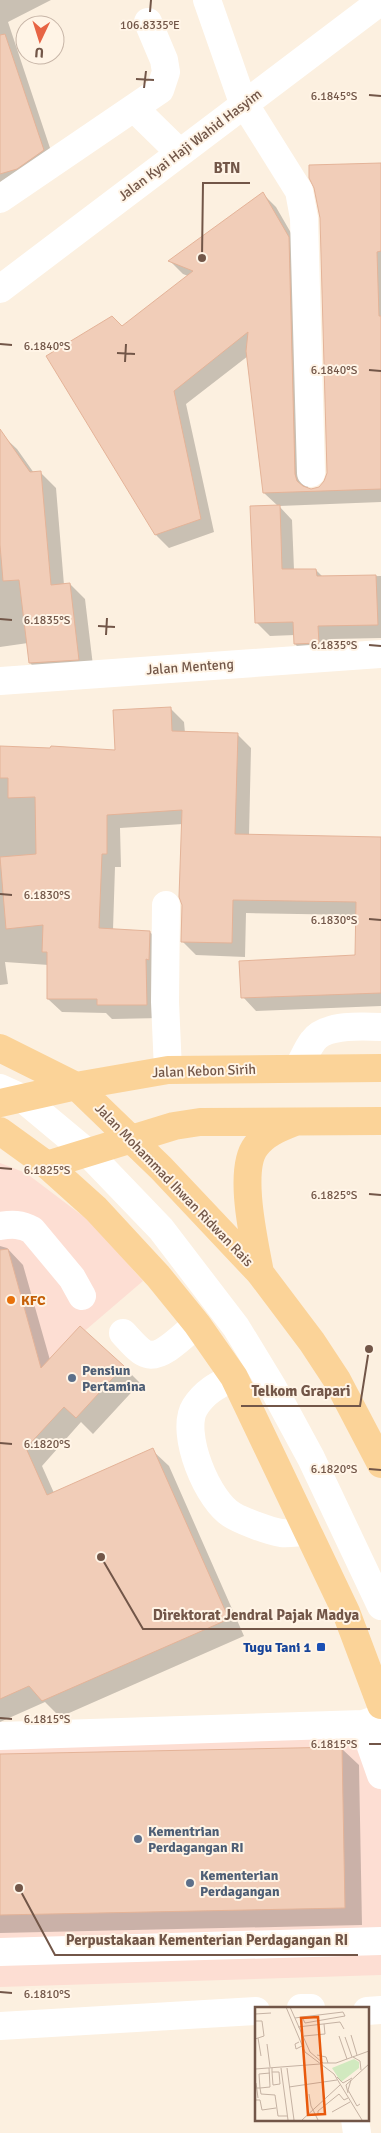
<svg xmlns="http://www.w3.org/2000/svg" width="381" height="2133" viewBox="0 0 381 2133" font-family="Signika,sans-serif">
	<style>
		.commercial { fill: #fdded3 }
		.shadow { fill: #0003 }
		.building { fill: #f1cdb8; stroke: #e4b398 }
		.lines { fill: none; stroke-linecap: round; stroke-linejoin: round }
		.minor { stroke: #fff; stroke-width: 28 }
		.major { stroke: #fbd398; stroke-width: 28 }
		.ticks { fill: none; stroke: #725648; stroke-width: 2 }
		.food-dot { fill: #e8710a; stroke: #fff4e6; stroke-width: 2 }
		.service-dot { fill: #5c6f8a; stroke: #fff4e6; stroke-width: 2 }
		.transit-dot { fill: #1a4fb4; stroke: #fff4e6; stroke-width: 2 }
		.labels { text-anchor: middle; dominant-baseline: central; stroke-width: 4; stroke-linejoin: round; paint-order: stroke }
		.street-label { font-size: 14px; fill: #725648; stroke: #fff4e6 }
		.food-label { font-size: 14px; font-weight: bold; fill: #c56008; stroke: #fff4e6; text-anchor: start }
		.service-label { font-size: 14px; font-weight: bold; fill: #4e5e75; stroke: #fff4e6; text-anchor: start }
		.transit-label { font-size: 14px; font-weight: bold; fill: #164399; stroke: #fff4e6; text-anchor: end }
		.inset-road { fill: none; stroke: #c5b2a3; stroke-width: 1 }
		.view { fill: #e8590c; fill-opacity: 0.15; stroke: #e8590c; stroke-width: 2.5 }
		.inset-edge { fill: none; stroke: #725648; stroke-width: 2.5 }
		.ticks-label { font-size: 12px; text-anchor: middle; fill: #725648; stroke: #fff4e6; stroke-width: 4; stroke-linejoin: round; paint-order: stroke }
		.leader { fill: none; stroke: #725648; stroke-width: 2 }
		.callout-dot { fill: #725648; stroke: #fff4e6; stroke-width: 2 }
		.callout-label { font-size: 15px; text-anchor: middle; font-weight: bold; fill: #725648; stroke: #fff4e6; stroke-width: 4; stroke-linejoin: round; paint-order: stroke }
	</style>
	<rect width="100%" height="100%" fill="#fcf0e0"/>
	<!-- commercial -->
	<path class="commercial" d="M0,1163L26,1173L92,1223L143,1281L18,1388L0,1393Z
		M351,1717L381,1791V1975L0,1987V1729Z"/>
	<!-- shadow -->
	<path class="shadow" d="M0,0H51L8,22L55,163L0,191Z
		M381,165V502L279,506L292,520L294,570H316L323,577L381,576V638L331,639V655L308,657L295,644V635L270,636L257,623L278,506L264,493L248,356L186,404L214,532L169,548L156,535L123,328L188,276L183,274L170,261L263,194L276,207L302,252L308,488L311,490L319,488L326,481Z
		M2,435L17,449L34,473H41L56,488L64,585L70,584L85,599L94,674L45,678L30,663L28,643L0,647V436Z
		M170,708L184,722L185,733L237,734L251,748L249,836L381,838V1006L256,1011L243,997L356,957L357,915L246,913L245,957L196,955L182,941L183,824L120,828L121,867H115L113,930L150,932L163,946L161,1018L112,1019L106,1013L62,1012L48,999L49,965L5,962L8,984L0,985V748L117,751Z
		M0,1246L7,1248L23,1265L50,1360L123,1366L140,1383L93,1434L81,1422L42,1466L54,1493L152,1450L169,1466L244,1636L60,1717L45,1702L0,1722Z
		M341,1748L359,1765L362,1925L0,1933V1755Z"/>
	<!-- building -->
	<path class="building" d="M5,34L44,150L17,169L0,174V35Z
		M381,163V251L377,252L379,316H381V489L263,493L246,351L248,332L174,391L201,519L155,535L46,356L112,316L122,326L193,271L168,261L263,192L289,237L295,474L297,481L303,486L311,489L319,487L324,481L327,473L320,218L314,188L309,178V165Z
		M0,429L30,472L41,471L51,585L70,583L79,660L29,663L19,580L3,581L0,545Z
		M280,505L282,569H316L317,576L376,575L378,625L318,626L319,643L294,644L293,622L255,623L250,506Z
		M171,707L172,731L238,733L235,834L381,837V993L241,998L239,961L355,955L356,902L233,900L232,943L181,942L182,905L179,897L182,810L107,815V854H102L99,928L150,931L149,960L146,959L147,1005H97V999H47V952H42L43,925L6,929L0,857L36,854L35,797L8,798V778H0V746L50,748L51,746L115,750L113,710Z
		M8,1249L41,1368L80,1326L124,1366L76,1418L64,1407L26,1448L47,1495L153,1448L229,1619L42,1701L29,1686L0,1699V1250Z
		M342,1747L345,1908L0,1915V1754Z"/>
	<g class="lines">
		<!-- minor -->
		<path class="minor" d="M207,0L242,100L299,191L304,218L311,473
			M134,108L180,153
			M0,199L160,90L166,72L164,60L148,22
			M0,289L381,1
			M0,681L381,654
			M166,905L165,1002L168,1070
			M298,1068C303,1059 307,1049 313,1041C325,1024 363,1026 381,1027
			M0,1088L22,1098L88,1153L161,1229L236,1327L272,1386L311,1458L381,1606
			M0,1226C12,1224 21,1224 32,1230L72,1278L82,1296
			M123,1333C129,1339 139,1352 147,1354C162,1359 186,1333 197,1324
			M234,1377C218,1385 205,1391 195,1407C179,1432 208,1503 234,1516C245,1522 269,1531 281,1533C289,1534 299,1532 308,1532
			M363,1724L381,1775
			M0,1736L363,1724L381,1718
			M0,1952L381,1941
			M301,2008H311
			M367,2011L381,2010
			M0,2026L256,2011
			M355,2119L357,2133"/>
		<!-- major -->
		<path class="major" d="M0,1048L76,1086L161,1168L260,1273L312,1342L337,1380L381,1464
			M0,1103L76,1086L168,1070L381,1068
			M0,1131L47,1165L96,1209L158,1276L197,1324L234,1377L346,1612L381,1705
			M47,1165L174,1126L200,1122L381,1121
			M260,1273C255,1244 237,1170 256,1146C266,1133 280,1128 295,1122"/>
	</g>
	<!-- ticks -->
	<path class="ticks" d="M150,12L151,0M136,79L154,80M144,88L146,71M369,95L381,96M0,344L12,345M117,353L135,354M125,362L126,344M369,370L381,371M0,619L12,620M98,626L115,627M106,635L107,618M369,645L381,646M0,894L12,895M369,919L381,920M0,1168L12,1169M369,1194L381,1195M0,1443L12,1444M369,1469L381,1470M0,1718L12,1719M369,1744H381M0,1992L12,1993"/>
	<!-- markers -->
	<circle class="food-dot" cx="11" cy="1300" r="5"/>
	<g class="service-dot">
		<circle cx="72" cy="1378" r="5"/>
		<circle cx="138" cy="1839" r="5"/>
		<circle cx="190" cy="1883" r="5"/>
	</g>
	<rect class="transit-dot" x="316" y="1642" width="10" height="10" rx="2.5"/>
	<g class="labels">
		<!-- street labels -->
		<g class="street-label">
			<text transform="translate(190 145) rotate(-37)">Jalan Kyai Haji Wahid Hasyim</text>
			<text transform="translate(190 667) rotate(-4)">Jalan Menteng</text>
			<text transform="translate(204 1071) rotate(-2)">Jalan Kebon Sirih</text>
			<text transform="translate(174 1185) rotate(46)">Jalan Mohammad Ihwan Ridwan Rais</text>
		</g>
		<!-- food labels -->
		<g class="food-label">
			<text x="21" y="1300">KFC</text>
		</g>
		<!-- service labels -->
		<g class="service-label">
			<text x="82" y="1370">Pensiun<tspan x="82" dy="16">Pertamina</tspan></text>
			<text x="148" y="1831">Kementrian<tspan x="148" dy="16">Perdagangan RI</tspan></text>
			<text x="200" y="1875">Kementerian<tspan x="200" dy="16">Perdagangan</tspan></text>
		</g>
		<!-- transit labels -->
		<g class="transit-label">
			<text x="311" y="1647">Tugu Tani 1</text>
		</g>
	</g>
	<!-- overview -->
	<g transform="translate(255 2007)">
		<rect width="114" height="114" fill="#fcf0e0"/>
		<path d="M99,52L104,55V61L86,75L77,61Z" fill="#d1e9bf"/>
		<path class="inset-road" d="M5,0H26M31,0L50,45L79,67L107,113M35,0L55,45L68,56H81L114,44M0,7L16,6M40,11L47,10L88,5L90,9L50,16L47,10M0,14H7L9,29L0,32M43,20L85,15L89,22M96,28L102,48M49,29L70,27L69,17M84,29L92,52M90,30L97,50M3,31L6,49M44,35L40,37L41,42L47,39M12,37L15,60M62,48L71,50L73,56M98,50L105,54L106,63M14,61L15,80L5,81L6,87L20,88L23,109H32M17,61V65L18,78L25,77L24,65H17M26,61L33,113M32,61L39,113M0,62L65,57M82,70L88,76L97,71M96,73L93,83L102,99L105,97M1,76L3,91M34,80L82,73M0,81H5L4,67L15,66M93,86L91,78L114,57M54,87L56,99L63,113M1,93H5L7,103L21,101M77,105L95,95M63,107V104L84,87L89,93L93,91M47,113L85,78"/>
		<path class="view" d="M63,10L70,107L53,108L46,11Z"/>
		<rect width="114" height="114" class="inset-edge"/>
	</g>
	<g class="ticks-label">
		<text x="150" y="29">106.8335°E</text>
		<text x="334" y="100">6.1845°S</text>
		<text x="47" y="350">6.1840°S</text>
		<text x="334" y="374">6.1840°S</text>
		<text x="47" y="624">6.1835°S</text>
		<text x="334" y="649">6.1835°S</text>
		<text x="47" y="899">6.1830°S</text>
		<text x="334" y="924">6.1830°S</text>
		<text x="47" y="1174">6.1825°S</text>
		<text x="334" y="1199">6.1825°S</text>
		<text x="47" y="1448">6.1820°S</text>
		<text x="334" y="1473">6.1820°S</text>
		<text x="47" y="1723">6.1815°S</text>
		<text x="334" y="1748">6.1815°S</text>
		<text x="47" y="1998">6.1810°S</text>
	</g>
	<!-- callouts -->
	<path class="leader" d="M202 258L203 183H250M369 1349L360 1406H241M101 1557L143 1629H370M19 1888L55 1955H358"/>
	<g class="callout-dot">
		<circle cx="202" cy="258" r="5"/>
		<circle cx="369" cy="1349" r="5"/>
		<circle cx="101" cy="1557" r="5"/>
		<circle cx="19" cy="1888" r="5"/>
	</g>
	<g class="callout-label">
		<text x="227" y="173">BTN</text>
		<text x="301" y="1396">Telkom Grapari</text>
		<text x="256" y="1620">Direktorat Jendral Pajak Madya</text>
		<text x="207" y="1945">Perpustakaan Kementerian Perdagangan RI</text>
	</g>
	<!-- north arrow -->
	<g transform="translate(40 40) rotate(184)"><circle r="24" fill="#fff4e6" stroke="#c7b5a7"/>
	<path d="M0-4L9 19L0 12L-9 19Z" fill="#e76444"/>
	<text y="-8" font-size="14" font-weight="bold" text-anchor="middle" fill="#725648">U</text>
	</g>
</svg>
